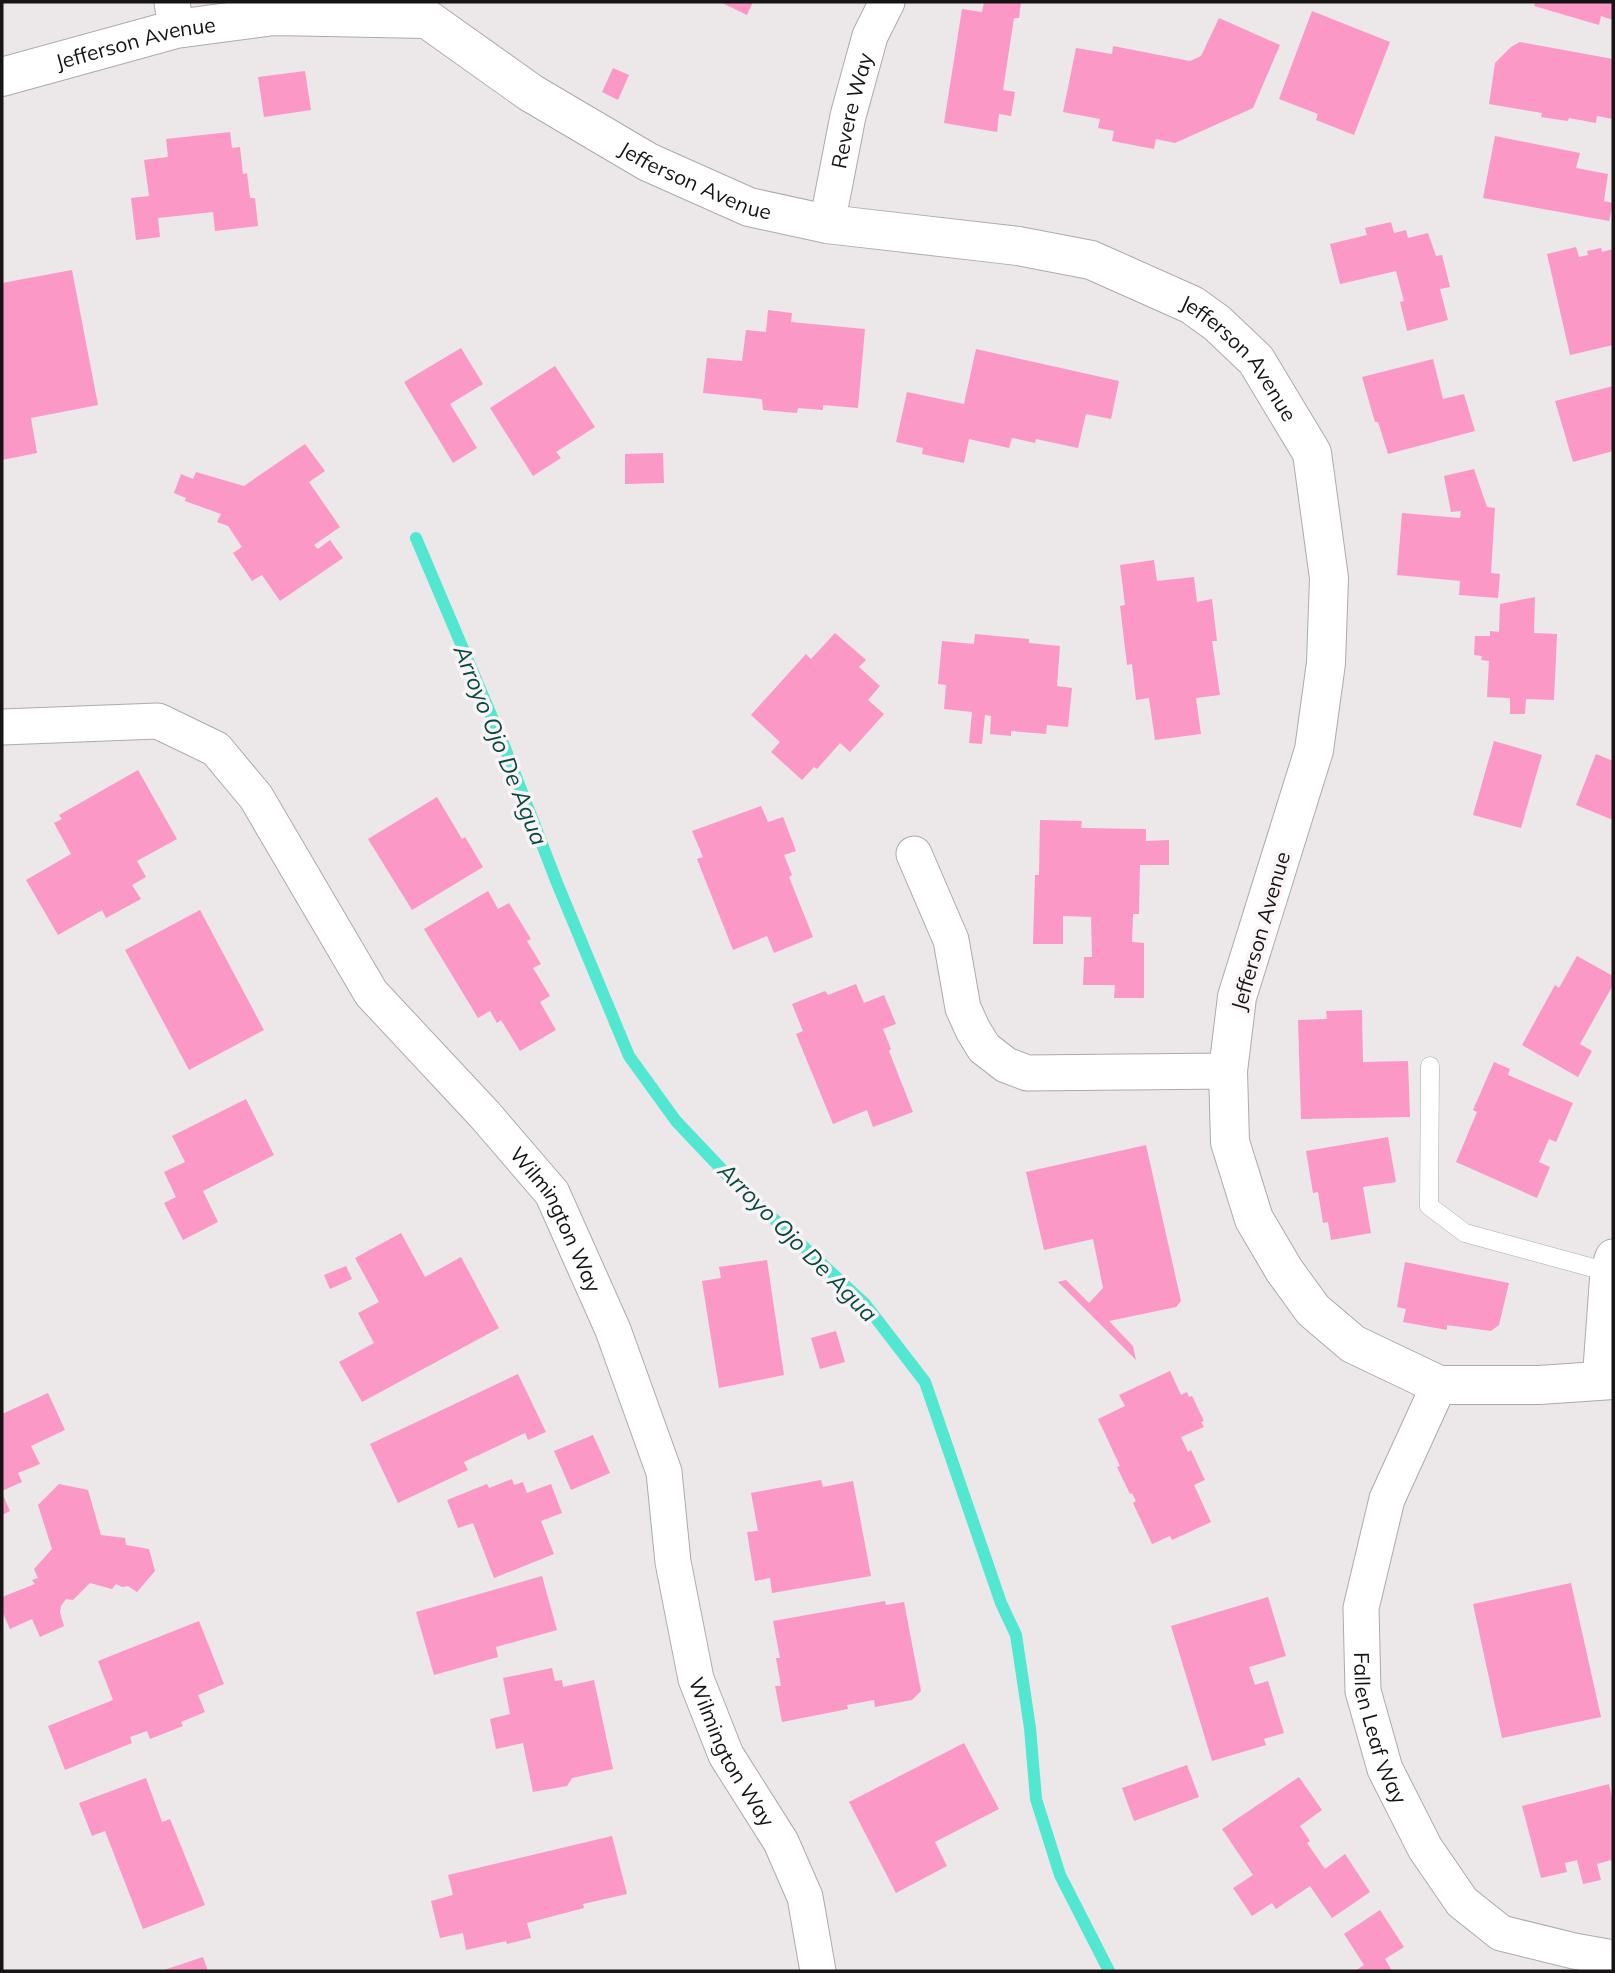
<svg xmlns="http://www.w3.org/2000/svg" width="1615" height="1973" viewBox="0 0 1615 1973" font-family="Mulish,sans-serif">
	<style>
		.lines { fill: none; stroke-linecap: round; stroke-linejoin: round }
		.stream { stroke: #52e7d0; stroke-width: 12 }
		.building { fill: #fb98c6 }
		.service-casing { stroke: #afa9ac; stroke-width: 19 }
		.minor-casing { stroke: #afa9ac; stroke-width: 37 }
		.tertiary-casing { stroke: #afa9ac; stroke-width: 40 }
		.service { stroke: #fff; stroke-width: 18 }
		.minor { stroke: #fff; stroke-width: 35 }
		.tertiary { stroke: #fff; stroke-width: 38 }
		.labels { text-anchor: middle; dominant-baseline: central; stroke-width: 7; stroke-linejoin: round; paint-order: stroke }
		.street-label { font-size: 21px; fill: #161415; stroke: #faf4f6 }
		.water-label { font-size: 23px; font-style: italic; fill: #064a41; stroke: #faf4f6 }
	</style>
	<rect width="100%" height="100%" fill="#ece7e9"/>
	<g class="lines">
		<!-- stream -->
		<path class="stream" d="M416,538L503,743L557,883L629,1056L676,1121L730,1178L865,1304L925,1382L1001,1603L1016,1635L1030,1728L1036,1799L1060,1875L1109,1971"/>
	</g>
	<!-- building -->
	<path class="building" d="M720,2H753L747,15Z
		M984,2H1021L1019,18H1014L1003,90L1015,92L1011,116L999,114L997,132L944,123L962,9L982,12Z
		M1536,2H1613V20L1601,16L1599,25L1534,6Z
		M1312,11L1390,42L1354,135L1316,120L1318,114L1279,99Z
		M1219,18L1280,45L1253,108L1175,143L1156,139L1154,149L1112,141L1114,131L1098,128L1100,119L1063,112L1076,48L1112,54L1113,46L1190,61L1201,56Z
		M1520,42L1613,59V119L1597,116L1596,123L1569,118L1568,121L1541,117L1542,113L1489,104L1495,63L1511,47Z
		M613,68L629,75L618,100L602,92Z
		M305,71L311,110L264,117L258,77Z
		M230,132L232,148L240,147L243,174L247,173L250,198H255L258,226L215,231L213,212L158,218L160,237L136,240L131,198L149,196L144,160L168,157L166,139Z
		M1495,136L1580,153L1576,168L1608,174L1604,201L1613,203L1609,221L1483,198Z
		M1391,222L1394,233L1406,230L1408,238L1428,233L1436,256L1442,255L1450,287L1440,289L1448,320L1407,331L1400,302L1404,301L1396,271L1340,284L1330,244L1367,235L1365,228Z
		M1576,247L1579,257L1588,255L1587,251L1601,248L1602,252L1613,249V345L1570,355L1547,254Z
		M72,270L98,405L31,418L37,453L2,460V283Z
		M768,310L792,313L791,322L865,329L858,408L823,405V410L798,408L797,413L763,410L762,399L703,393L707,358L742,361L746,330L766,332Z
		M461,348L483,384L450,404L477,448L453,463L404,382Z
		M976,349L1119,381L1111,419L1086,414L1078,448L1036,439L1035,443L1012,438L1009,448L969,439L964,463L922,454L923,448L896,442L907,392L964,404Z
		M1433,359L1443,399L1464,394L1475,431L1388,454L1378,422H1375L1362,377Z
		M555,366L595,427L556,452L561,458L533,476L490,408Z
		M1613,386V451L1573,462L1555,401Z
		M305,444L325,471L309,482L340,527L314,545L318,549L330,540L343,558L280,601L262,575L252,581L233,553L242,547L228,526L217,522L221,514L185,501L186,498L174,493L181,474L193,479L196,472L244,486Z
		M663,453L664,483L625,484V454Z
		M1474,469L1487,507L1495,508L1491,573L1500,574L1498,598L1459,595L1460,581L1397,575L1402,513L1460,518L1461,511L1451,512L1444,476Z
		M1154,560L1157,581L1194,577L1197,602L1212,599L1217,641H1212L1220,695L1196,698L1201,734L1155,740L1149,698L1136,700L1132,664L1127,665L1120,606L1125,605L1120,565Z
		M1535,597L1534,633L1557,634L1554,700L1526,699L1525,714H1510V698L1487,697L1489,661L1481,660L1482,656L1474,655L1475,636H1490V631L1499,632L1500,604Z
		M835,633L866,660L859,667L880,686L868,700L884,714L850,752L840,743L817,769L814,767L802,780L771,752L780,742L751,715L806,654L811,659Z
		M975,634L1029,639V643L1060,646L1057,686L1072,688L1068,727L1047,725L1046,734L1011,731V736L990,734L991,716L985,715L982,744L969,743L972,712L944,709L946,685L938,684L942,641L974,644Z
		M1494,741L1542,755L1521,828L1473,815Z
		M1596,754L1613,761V820L1576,805Z
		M138,770L177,839L137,861L146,877L132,885L141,899L106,918L102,910L58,935L26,880L71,854L54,823L62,819L59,815Z
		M437,797L462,839L465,837L483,867L412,910L368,839Z
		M761,806L768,822L783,817L796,851L784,855L792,875L789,877L813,937L774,953L767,936L733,950L697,859L703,857L692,831Z
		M1040,820L1082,821L1081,828L1146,829V841L1169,840V865H1140L1139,914H1133L1132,942L1144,943V998H1114L1115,985H1083L1084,957H1092L1091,917L1063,916V944H1033L1035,875H1039Z
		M488,891L498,909L509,903L531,939L527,941L541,964L533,968L550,996L540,1002L556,1030L520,1051L501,1020L497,1023L490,1011L478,1018L424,929Z
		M200,910L264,1030L189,1070L125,950Z
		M1577,956L1613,976V985L1580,1044L1592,1051L1578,1077L1522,1045L1555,985L1559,988Z
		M856,984L864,1003L884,995L896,1024L883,1029L891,1049L889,1051L913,1112L873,1127L867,1110L833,1124L796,1034L803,1031L792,1004L825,991L828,995Z
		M1362,1010L1363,1062L1408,1061L1410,1117L1301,1119L1298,1020L1327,1019L1326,1011Z
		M1494,1062L1510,1069L1508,1075L1573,1103L1556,1142L1549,1139L1539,1162L1550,1167L1537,1198L1456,1162L1477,1112L1473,1110Z
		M246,1099L274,1155L203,1191L218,1222L183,1240L164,1203L176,1197L164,1172L185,1162L172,1136Z
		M1388,1137L1396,1182L1363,1187L1371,1233L1331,1240L1328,1222L1323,1223L1318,1192L1313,1193L1306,1151Z
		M1146,1145L1181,1301L1176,1307L1109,1321L1133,1346L1136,1360L1058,1282L1066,1280L1089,1303L1103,1288L1093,1239L1044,1250L1026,1172Z
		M401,1233L425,1277L461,1257L499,1328L362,1402L339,1362L374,1343L358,1313L379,1302L355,1258Z
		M767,1260L784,1375L719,1388L702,1281L721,1278L719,1267Z
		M1405,1262L1509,1283L1499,1325L1491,1331L1447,1325V1330L1403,1322L1406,1309L1397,1307Z
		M346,1266L352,1279L330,1289L324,1275Z
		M836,1331L845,1362L820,1369L811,1338Z
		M1170,1371L1181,1395L1187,1392L1189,1397L1192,1396L1204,1421L1201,1422L1204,1427L1181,1437L1188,1452L1191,1450L1205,1480L1194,1485L1211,1522L1172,1540L1170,1536L1152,1544L1133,1503L1136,1501L1132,1493L1130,1494L1117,1467L1120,1466L1098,1419L1125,1406L1119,1395Z
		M518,1374L546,1432L528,1440L525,1433L464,1462L468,1470L398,1503L370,1444Z
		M48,1393L65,1430L31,1446L40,1464L18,1473L22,1482L2,1491V1414Z
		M593,1435L610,1473L571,1490L554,1451Z
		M512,1479L514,1485L523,1482L527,1493L551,1484L562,1513L541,1521L554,1554L494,1578L473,1523L458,1528L447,1500L487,1484L489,1488Z
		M821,1480L823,1487L853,1481L871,1576L772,1593L770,1578L755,1581L747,1532L758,1531L751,1493Z
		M59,1484L88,1490L101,1535L125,1538L126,1545L149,1549L155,1571L137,1592L128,1586L122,1587L116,1584L112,1589L90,1583L73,1600L66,1599L61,1606L60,1612L64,1626L40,1637L32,1619L10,1629L2,1611V1597L35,1584L32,1580L38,1578L34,1569L52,1549L38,1505Z
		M2,1493L10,1511L2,1515Z
		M542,1576L557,1630L496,1647L498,1657L434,1675L416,1612Z
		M1571,1583L1601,1717L1502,1738L1473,1604Z
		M1268,1597L1286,1656L1249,1667L1255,1685L1268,1681L1284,1733L1264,1739L1266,1745L1212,1761L1171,1626Z
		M885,1601L886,1605L904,1602L921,1691L912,1700L875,1707L874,1700L847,1705L848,1709L782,1722L775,1686H781L776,1658H780L773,1621Z
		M199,1621L224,1684L198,1695L205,1712L181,1722L183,1726L150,1739L147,1731L130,1737L132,1743L65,1770L48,1726L113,1700L98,1661Z
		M552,1668L555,1681L562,1680L563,1687L594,1680L613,1769L572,1778L567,1786L533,1792L523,1743L496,1749L490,1719L510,1714L503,1678Z
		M964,1743L999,1809L935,1842L947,1866L896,1893L849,1802Z
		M1187,1765L1199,1797L1134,1821L1122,1788Z
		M1299,1777L1322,1810L1300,1826L1310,1841L1307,1843L1325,1869L1345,1854L1370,1892L1332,1918L1310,1886L1276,1909L1272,1903L1252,1916L1233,1888L1253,1875L1222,1829Z
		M146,1778L162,1822L170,1819L205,1905L143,1929L105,1831L92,1836L79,1803Z
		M1609,1784L1613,1803V1866L1611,1860L1597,1864L1601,1880L1583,1884L1577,1860L1565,1863L1567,1872L1541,1878L1522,1806Z
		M612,1836L627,1894L583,1904L584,1908L527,1923L531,1938L507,1944L506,1941L466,1950L463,1933L440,1938L431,1901L453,1895L448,1875Z
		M1380,1910L1404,1947L1385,1959L1392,1971H1355L1364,1965L1344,1934Z
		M203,1957L208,1971H161Z"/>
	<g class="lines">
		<defs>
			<path id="service" d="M1430,1066L1429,1206L1465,1233L1608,1272"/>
			<g id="minor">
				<path d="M172,2L176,29"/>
				<path id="s1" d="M827,224L848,116L870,36L887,2"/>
				<path id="s2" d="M2,727L158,721L216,749L256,797L371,993L485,1115L552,1193L613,1330L664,1472L673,1562L696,1679L726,1755L781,1842L805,1897L818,1971"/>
				<path d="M914,854L951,940L963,1008L973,1030L984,1048L1006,1065L1027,1073L1228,1071"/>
				<path d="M1600,1382L1608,1272L1613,1257"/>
				<path id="s3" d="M1439,1385L1387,1499L1361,1608L1363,1691L1385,1769L1425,1848L1462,1902L1501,1933L1574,1951L1613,1958"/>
			</g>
			<g id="tertiary">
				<path id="s4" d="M2,77L176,29L274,16L427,19L531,93L648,162L749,207L827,224L1018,246L1091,260L1192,305L1217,323L1256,360L1312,453L1329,578L1326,663L1314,750L1237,997L1228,1071L1230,1142L1254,1219L1284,1270L1313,1310L1353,1344L1439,1385H1539L1613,1380"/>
			</g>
		</defs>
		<!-- service casing -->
		<use href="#service" class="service-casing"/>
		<!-- minor casing -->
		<use href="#minor" class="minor-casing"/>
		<!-- tertiary casing -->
		<use href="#tertiary" class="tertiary-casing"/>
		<!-- service -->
		<use href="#service" class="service"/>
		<!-- minor -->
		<use href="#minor" class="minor"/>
		<!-- tertiary -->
		<use href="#tertiary" class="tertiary"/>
	</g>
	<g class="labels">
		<!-- street labels -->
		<g class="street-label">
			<text stroke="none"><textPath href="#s4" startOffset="138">Jefferson Avenue</textPath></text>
			<text stroke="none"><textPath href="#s1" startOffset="116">Revere Way</textPath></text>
			<text stroke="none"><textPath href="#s4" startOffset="747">Jefferson Avenue</textPath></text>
			<text stroke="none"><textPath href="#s4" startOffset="1335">Jefferson Avenue</textPath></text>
			<text transform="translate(1260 931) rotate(-74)">Jefferson Avenue</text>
			<text stroke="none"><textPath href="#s2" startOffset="805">Wilmington Way</textPath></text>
			<text stroke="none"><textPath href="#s3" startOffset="360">Fallen Leaf Way</textPath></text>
			<text stroke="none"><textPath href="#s2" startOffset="1372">Wilmington Way</textPath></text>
		</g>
		<!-- water labels -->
		<g class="water-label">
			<text transform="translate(501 745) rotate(68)">Arroyo Ojo De Agua</text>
			<text transform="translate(798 1242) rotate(45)">Arroyo Ojo De Agua</text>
		</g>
	</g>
	<!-- border -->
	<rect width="1615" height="1973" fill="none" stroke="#161415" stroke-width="7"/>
</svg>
